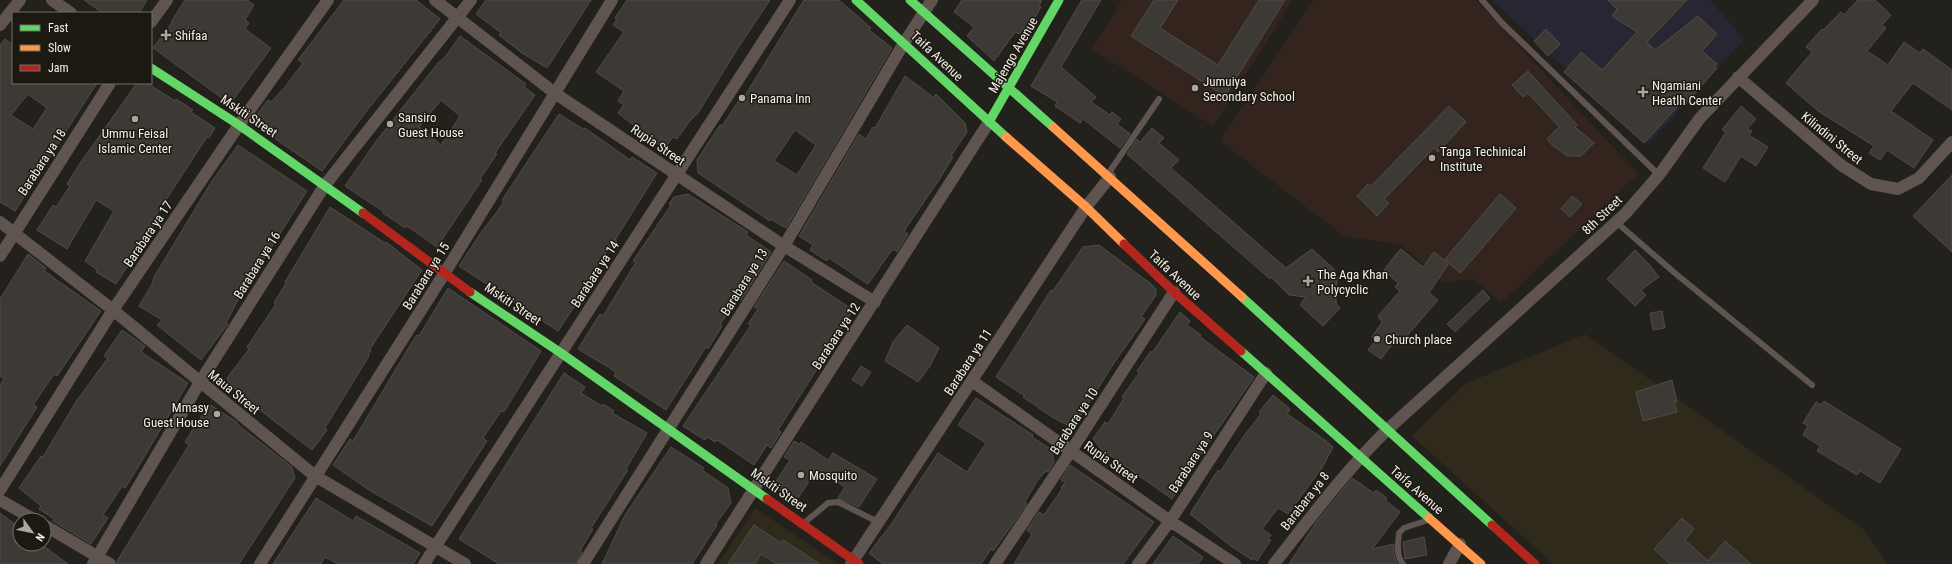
<svg xmlns="http://www.w3.org/2000/svg" width="1952" height="564" viewBox="0 0 1952 564" font-family="'Roboto Condensed',sans-serif">
	<style>
		.built { fill: #2f2a1c }
		.education { fill: #34241e }
		.medical { fill: #292633 }
		.building { fill: #3d3a36; stroke: #504d49; fill-rule: evenodd }
		.lines { fill: none; stroke-linecap: round; stroke-linejoin: round }
		.lane { stroke: #5f544f; stroke-width: 6 }
		.street { stroke: #5f544f; stroke-width: 12 }
		.fast { stroke: #63d668; stroke-width: 9 }
		.slow { stroke: #ff974d; stroke-width: 9 }
		.jam { stroke: #b3261e; stroke-width: 9 }
		.poi-dot { fill: #aaa7a1; stroke: #1c1910; stroke-width: 1.5 }
		.labels { text-anchor: middle; dominant-baseline: central; stroke-width: 3; stroke-linejoin: round; paint-order: stroke }
		.poi-label { font-size: 13px; fill: #f2efe9; stroke: #1c1910; text-anchor: start }
		.street-label { font-size: 13px; fill: #f2efe9; stroke: #1c1910 }
	</style>
	<rect width="100%" height="100%" fill="#23211c"/>
	<!-- built -->
	<path class="built" d="M1585,334L1864,530L1888,564H1553L1412,436L1465,384Z
		M755,508L838,564H718Z"/>
	<!-- education -->
	<path class="education" d="M1122,0H1293L1213,126L1092,49Z
		M1314,0H1476L1638,174L1501,303L1474,279L1442,282L1402,245L1344,236L1220,141Z"/>
	<!-- medical -->
	<path class="medical" d="M1492,0H1710L1744,39L1648,145Z"/>
	<!-- building -->
	<path class="building" d="M84,0H147L139,13H103Z
		M185,0H247L254,5L245,20L249,23L245,29L271,48L230,104L153,48L172,23L171,22Z
		M344,0H416L440,19L365,113L322,171L251,122L268,100L271,102L285,87L303,63L298,60Z
		M486,0H591L547,68L522,53L499,35L501,33L476,14Z
		M627,0H770L736,51L698,113L689,122L677,139L673,137L664,149L618,113L624,105L618,101L624,91L596,72L624,32L613,25L617,19L615,18Z
		M804,0H839L871,28L869,30L892,48L786,228L771,219L770,221L698,173L697,160L720,125L722,126L742,96L744,97ZM795,130L816,145L797,175L774,161Z
		M962,0H1042L1039,6L1041,7L1027,31L1023,28L1020,34L1015,32L994,61L967,36L974,27L954,12Z
		M1082,0H1101L1061,67L1096,97L1091,102L1110,115L1112,112L1121,119L1117,124L1130,134L1120,148L1083,119L1080,123L1055,106L1057,102L1031,86Z
		M1154,0H1178L1160,28L1218,65L1259,0H1285L1225,96L1131,36Z
		M1608,0H1687L1647,42L1655,50L1698,16L1717,34L1702,51L1717,64L1714,66L1717,68L1684,106L1681,103L1644,143L1564,72L1581,52L1602,70L1637,32L1612,16L1617,9Z
		M1858,0H1875L1891,15L1882,25L1886,28L1867,51L1888,65L1904,42L1920,53L1923,49L1952,70V110L1913,83L1891,111L1933,140L1914,168L1887,150L1880,160L1869,153L1874,146L1818,111L1786,83L1812,52L1806,47L1822,29L1823,30L1841,12L1844,15Z
		M1546,29L1560,44L1548,56L1534,41Z
		M460,36L526,84L524,87L535,95L495,153L497,154L480,179L482,180L437,247L407,226L405,228L383,213L384,212L345,186L377,140L438,63L446,56ZM441,100L460,116L441,145L419,127Z
		M5,39L13,45V83H97L15,211L0,202V45ZM28,94L47,108L33,129L11,115Z
		M1528,71L1577,125L1575,127L1594,143L1581,156H1567L1552,145L1547,139L1559,127L1528,93L1523,97L1512,85Z
		M905,76L933,97L936,94L965,123L967,132L951,156L953,157L939,180L904,231L908,234L897,252L894,249L889,254L868,284L829,258L827,261L810,250L813,245L799,236L859,134L866,139L873,127L875,128Z
		M137,83H147L175,101L176,99L193,110L191,112L215,128L209,138L207,137L156,215L159,217L116,284L96,272L97,270L85,261L114,211L96,200L67,249L37,230L53,205L56,207L70,186L67,184L81,162Z
		M1449,106L1466,122L1438,152L1434,148L1384,199L1389,203L1377,216L1357,196L1368,184L1371,186Z
		M1741,106L1756,119L1747,129L1752,131L1749,135L1768,147L1756,166L1741,156L1725,182L1703,168L1726,132L1722,130Z
		M559,114L583,129L585,128L630,160L632,157L657,173L615,240L617,241L611,252L608,250L581,291L584,292L558,331L459,266L482,231L497,212L504,201L502,200Z
		M1152,128L1164,138L1159,143L1179,160L1171,168L1286,268L1312,249L1334,269L1337,276L1336,303L1340,308L1323,326L1300,305L1306,297L1289,295L1271,277L1270,279L1127,154L1137,139L1140,142Z
		M238,145L307,191L238,300L226,323L228,324L201,360L157,325L162,320L139,306L152,284L154,277L212,181Z
		M1952,175V252L1913,216Z
		M688,194L748,232L746,235L771,252L741,300L738,298L736,300L720,325L722,326L708,349L706,347L666,410L614,376L616,372L578,349L600,314L603,316L636,262L633,261L671,205L669,204L674,197Z
		M1500,194L1516,208L1472,260L1460,273L1449,263L1429,293L1438,300L1405,338H1401L1398,336L1381,359L1368,350L1376,340L1372,337L1382,322L1378,316L1400,291L1395,287L1398,283L1384,270L1397,253L1401,249L1423,267L1434,252L1447,262L1445,259Z
		M1572,196L1582,204L1570,217L1561,209Z
		M330,207L385,243L386,242L422,270L370,349L371,350L368,355L369,356L325,428L327,430L312,450L243,397L229,384L227,378L249,349L247,347L276,304L274,303L286,283L285,282Z
		M1099,245L1151,284L1156,289V295L1141,317L1145,319L1114,363L1073,428L1052,417L1023,397L1025,396L996,377L1051,290L1053,291L1083,247Z
		M1635,250L1647,262L1659,277L1641,290L1646,295L1635,306L1607,279Z
		M28,254L46,268L44,271L51,275V276L101,311L57,376L54,374L33,405L37,407L0,466V386L4,379L0,376V299Z
		M784,261L812,280L811,282L853,310L833,341L836,342L819,370L817,369L778,430L781,432L771,448L767,445L754,465L717,440L715,442L707,437L705,440L683,426L751,325L748,324L758,309L754,307Z
		M448,288L541,351L504,412L501,411L483,438L487,441L432,526L369,490L333,465L350,439L353,441L412,342L417,335L419,336Z
		M1483,290L1490,298L1455,332L1447,324Z
		M1662,311L1665,328L1653,330L1650,313Z
		M1180,312L1190,321L1187,325L1201,335L1200,337L1254,377L1212,438L1172,499L1101,449L1093,439L1105,422L1108,424L1124,398L1122,397L1139,373L1137,371L1151,351L1152,353Z
		M907,325L939,348L930,366L918,382L885,361L893,342Z
		M122,330L145,346L141,352L188,383L134,474L125,488L122,486L103,515L108,518L91,544L53,521L54,519L39,509L41,506L19,488L41,456L43,457L77,400L108,358L104,356Z
		M861,366L871,372L862,386L852,380Z
		M564,373L585,387L581,393L602,406L603,404L614,411L612,413L647,433L626,469L628,470L626,473L591,528L593,529L580,551L582,552L576,564H499L459,539Z
		M1672,380L1677,402L1674,400L1677,412L1643,421L1636,392Z
		M1273,395L1290,409L1287,414L1325,440L1333,447L1322,468L1288,514L1278,508L1262,529L1271,535L1268,539L1271,540L1257,561L1253,558L1252,560L1231,546L1190,514L1218,470L1220,472L1243,437L1261,414L1259,412Z
		M976,398L1033,435L1032,437L1052,450L1054,462L1048,472L1046,471L1039,478L1026,500L1025,502L1027,504L1015,521L993,551L991,549L981,564H883L869,553L890,526L938,453L967,472L986,443L958,425Z
		M1824,401L1901,449L1880,483L1860,471L1857,475L1817,451L1820,446L1803,435L1808,426L1803,423L1816,402L1821,405Z
		M209,404L237,422V424L292,467L295,478L239,564H117V561L189,445L185,442Z
		M794,441L799,444L801,442L828,460L833,453L877,479L859,507L838,498L845,487L817,469L796,501L773,486L790,460L784,457Z
		M671,447L704,468L702,470L728,488L731,503L715,525H717L692,564H602L625,515Z
		M1070,465L1154,522L1123,564H1014L1032,534L1027,530L1039,512L1044,515L1062,489L1061,488L1065,482L1061,480Z
		M1352,478L1374,493L1376,490L1387,498L1385,500L1400,512L1372,549L1394,544V555L1397,564H1289L1317,521Z
		M316,498L353,521L356,516L420,553L413,564H338L325,557L321,564H273Z
		M0,513L20,528V544H41L68,564H0Z
		M1682,518L1694,529L1685,540L1708,561L1725,541L1751,564H1670L1654,549Z
		M754,525L781,543L783,540L820,564H777L761,554L755,564H728Z
		M1173,536L1203,557L1198,564H1153Z
		M1424,537L1427,555L1405,559L1403,542Z"/>
	<g class="lines">
		<!-- lane -->
		<path class="lane" d="M1482,0L1502,23L1659,175
			M1108,174L1159,99
			M1616,222L1676,274L1812,385
			M804,523L828,503L838,502L878,522
			M1403,564C1396,557 1398,543 1399,533L1404,528L1428,520"/>
		<!-- street -->
		<path class="street" d="M52,0L71,13
			M435,0L556,94L784,246L875,302
			M151,22L167,0
			M0,25L20,0
			M1738,77L1841,165L1871,184L1898,189L1919,178L1952,142
			M0,222L113,310L315,476L465,564
			M0,256L110,83
			M972,381L1170,521L1235,564
			M0,490L113,310L239,125L328,0
			M0,500L35,520
			M44,525L110,564
			M93,564L200,382L325,185L471,0
			M260,564L444,274L612,0
			M424,564L790,0
			M583,564L784,246L904,43L932,0
			M706,564L989,122
			M851,564L1086,207L1110,177
			M995,564L1071,451L1174,292
			M1138,564L1170,521L1266,373
			M1274,564C1311,517 1346,470 1388,429L1625,214L1659,175L1700,118L1813,0
			M1449,564L1460,544"/>
		<!-- fast -->
		<path class="fast" d="M856,0L1006,137
			M910,0L1053,127
			M151,68L239,125L363,213
			M989,122L1059,0
			M470,292L561,353L767,499
			M1242,297L1492,525
			M1241,351L1429,518"/>
		<!-- slow -->
		<path class="slow" d="M1053,127L1242,297
			M1006,137L1086,207L1124,244
			M1429,518L1481,564"/>
		<!-- jam -->
		<path class="jam" d="M363,213L470,292
			M1124,244L1174,292L1241,351
			M767,499L859,564
			M1492,525L1535,564"/>
	</g>
	<!-- markers -->
	<g class="poi-dot">
		<path d="M164 29h4v4h4v4h-4v4h-4v-4h-4v-4h4z"/>
		<circle cx="1195" cy="88" r="4"/>
		<path d="M1641 86h4v4h4v4h-4v4h-4v-4h-4v-4h4z"/>
		<circle cx="742" cy="98" r="4"/>
		<circle cx="135" cy="119" r="4"/>
		<circle cx="390" cy="124" r="4"/>
		<circle cx="1432" cy="158" r="4"/>
		<path d="M1306 275h4v4h4v4h-4v4h-4v-4h-4v-4h4z"/>
		<circle cx="1377" cy="339" r="4"/>
		<circle cx="217" cy="414" r="4"/>
		<circle cx="801" cy="475" r="4"/>
	</g>
	<g class="labels">
		<!-- poi labels -->
		<g class="poi-label">
			<text x="175" y="35">Shifaa</text>
			<text x="1203" y="81">Jumuiya<tspan x="1203" dy="15">Secondary School</tspan></text>
			<text x="1652" y="85">Ngamiani<tspan x="1652" dy="15">Heatlh Center</tspan></text>
			<text x="750" y="98">Panama Inn</text>
			<text x="398" y="117">Sansiro<tspan x="398" dy="15">Guest House</tspan></text>
			<text x="135" y="133" text-anchor="middle">Ummu Feisal<tspan x="135" dy="15">Islamic Center</tspan></text>
			<text x="1440" y="151">Tanga Techinical<tspan x="1440" dy="15">Institute</tspan></text>
			<text x="1317" y="274">The Aga Khan<tspan x="1317" dy="15">Polycyclic</tspan></text>
			<text x="1385" y="339">Church place</text>
			<text x="209" y="407" text-anchor="end">Mmasy<tspan x="209" dy="15">Guest House</tspan></text>
			<text x="809" y="475">Mosquito</text>
		</g>
		<!-- street labels -->
		<g class="street-label">
			<text transform="translate(1013 55) rotate(-60)">Majengo Avenue</text>
			<text transform="translate(937 56) rotate(43)">Taifa Avenue</text>
			<text transform="translate(249 116) rotate(34)">Mskiti Street</text>
			<text transform="translate(1832 138) rotate(39)">Kilindini Street</text>
			<text transform="translate(658 145) rotate(34)">Rupia Street</text>
			<text transform="translate(42 162) rotate(-57)">Barabara ya 18</text>
			<text transform="translate(1602 215) rotate(-44)">8th Street</text>
			<text transform="translate(148 234) rotate(-56)">Barabara ya 17</text>
			<text transform="translate(257 265) rotate(-58)">Barabara ya 16</text>
			<text transform="translate(595 274) rotate(-57)">Barabara ya 14</text>
			<text transform="translate(1175 275) rotate(43)">Taifa Avenue</text>
			<text transform="translate(426 276) rotate(-58)">Barabara ya 15</text>
			<text transform="translate(744 282) rotate(-58)">Barabara ya 13</text>
			<text transform="translate(513 304) rotate(34)">Mskiti Street</text>
			<text transform="translate(836 336) rotate(-57)">Barabara ya 12</text>
			<text transform="translate(968 362) rotate(-57)">Barabara ya 11</text>
			<text transform="translate(234 392) rotate(39)">Maua Street</text>
			<text transform="translate(1074 421) rotate(-57)">Barabara ya 10</text>
			<text transform="translate(1111 462) rotate(35)">Rupia Street</text>
			<text transform="translate(1191 462) rotate(-57)">Barabara ya 9</text>
			<text transform="translate(779 490) rotate(35)">Mskiti Street</text>
			<text transform="translate(1417 490) rotate(41)">Taifa Avenue</text>
			<text transform="translate(1305 501) rotate(-52)">Barabara ya 8</text>
		</g>
	</g>
	<!-- legend -->
	<rect x="12" y="12" width="140" height="72" fill="#1c1910" stroke="#726f67"/>
	<rect x="20" y="25" width="20" height="6" fill="#63d668" stroke="#726f67"/>
	<text x="48" y="32" font-size="12" fill="#f2efe9">Fast</text>
	<rect x="20" y="45" width="20" height="6" fill="#ff974d" stroke="#726f67"/>
	<text x="48" y="52" font-size="12" fill="#f2efe9">Slow</text>
	<rect x="20" y="65" width="20" height="6" fill="#b3261e" stroke="#726f67"/>
	<text x="48" y="72" font-size="12" fill="#f2efe9">Jam</text>
	<!-- north arrow -->
	<g transform="translate(32 532) rotate(123)"><circle r="19" fill="#1c1910" stroke="#726f67"/>
	<path d="M0-3L7 15L0 10L-7 15Z" fill="#aaa7a1"/>
	<text y="-6" font-size="11" font-weight="bold" text-anchor="middle" fill="#f2efe9">N</text>
	</g>
</svg>
